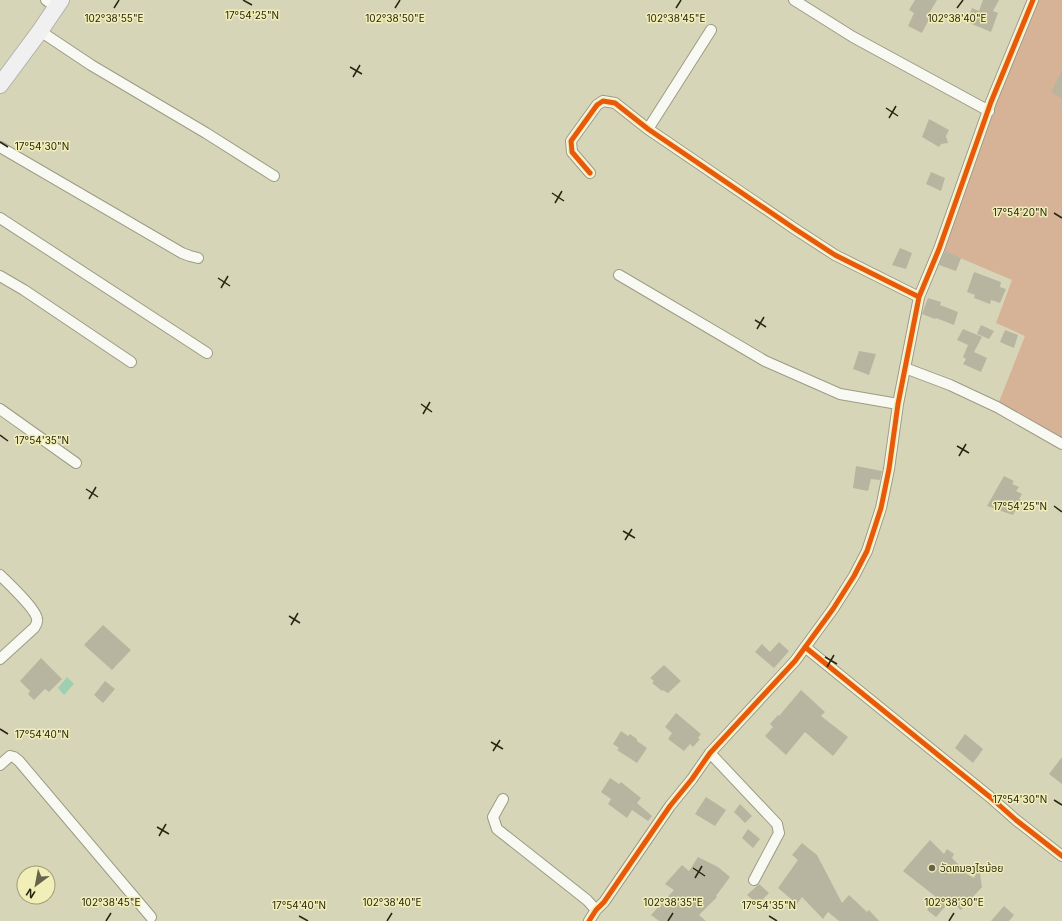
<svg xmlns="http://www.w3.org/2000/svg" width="1062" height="921" viewBox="0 0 1062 921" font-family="Inter,'Noto Sans Lao',sans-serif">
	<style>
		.forest { fill: #d6b397 }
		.water { fill: #9dcfb0 }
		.building { fill: #b7b59f }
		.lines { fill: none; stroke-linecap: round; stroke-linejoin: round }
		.minor-casing { stroke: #9c9b84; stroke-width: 12 }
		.primary-casing { stroke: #b2b1ab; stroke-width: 18 }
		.minor { stroke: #f9f9f4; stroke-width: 10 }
		.primary { stroke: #f0f0f0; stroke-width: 16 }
		.cycleway-casing { stroke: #f1eeb8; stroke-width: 8 }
		.cycleway { stroke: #e8590c; stroke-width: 5 }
		.ticks { fill: none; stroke: #272510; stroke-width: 1.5 }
		.poi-dot { fill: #65634b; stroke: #f1eeb8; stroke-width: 1.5 }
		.labels { text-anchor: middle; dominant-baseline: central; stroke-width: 3; stroke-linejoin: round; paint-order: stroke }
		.poi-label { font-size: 10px; fill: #272510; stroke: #f1eeb8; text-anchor: start }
		.ticks-label { font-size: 10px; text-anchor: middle; fill: #272510; stroke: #f1eeb8; stroke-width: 3; stroke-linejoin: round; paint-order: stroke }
	</style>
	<rect width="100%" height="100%" fill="#d7d5b8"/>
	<!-- forest -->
	<path class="forest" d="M1033,0H1062V444L997,407L1025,336L996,323L1012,280L939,249Z"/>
	<!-- water -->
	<path class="water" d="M67,677L74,684L64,695L58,688Z"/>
	<!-- building -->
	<path class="building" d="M915,0H937L927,17L929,19L922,33L908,26L914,13L909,10Z
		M983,0H999L993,11L998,13L991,32L967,22L972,8L979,11Z
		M1062,71V98L1051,92Z
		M929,119L949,130L946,136L948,143L941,144L939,147L922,137Z
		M931,172L945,178L941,191L926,184Z
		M900,248L912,253L906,269L892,265Z
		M945,251L961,258L956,271L939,265Z
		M974,272L1001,282L1000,287L1006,289L1000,303L991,300L990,304L974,298L975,295L967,292Z
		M928,298L941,302L940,305L958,312L954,325L936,318L935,319L922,314Z
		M981,325L994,331L989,339L977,334Z
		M963,329L982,337L974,352L987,358L981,372L963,364L966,359L963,357L968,345L957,340Z
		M1005,330L1018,335L1014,348L1000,342Z
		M859,351L876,354L869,375L853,369Z
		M856,466L882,471L880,480L871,479L868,491L853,488Z
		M1004,476L1014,481L1012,484L1019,487L1016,491L1022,494L1019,499L1021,500L1013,515L987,506Z
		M103,625L131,650L112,670L84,645Z
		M779,642L789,651L774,668L755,652L762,644L770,652Z
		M41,658L62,679L49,692L45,689L34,700L28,694L30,691L20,681Z
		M664,665L681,681L668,693L663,690L662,691L652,683L654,681L650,678Z
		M105,681L115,689L103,703L94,695Z
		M801,690L825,712L821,716L848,737L833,756L805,732L786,755L765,736L773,727L770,724L778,715L779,716Z
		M676,713L701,734L698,738L700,739L693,747L690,744L684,751L668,739L672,733L665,727Z
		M621,731L628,736L630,734L637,739V741L647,748L637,763L617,750L619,748L613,744Z
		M965,734L983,749L973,763L955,748Z
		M1062,757V784L1049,774Z
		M610,778L619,784L621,782L641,798L637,803L652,816L648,821L632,810L627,818L608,804L611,799L601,792Z
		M706,797L726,810L715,826L695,814Z
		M740,804L752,816L745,823L734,812Z
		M748,829L760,839L753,848L742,838Z
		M930,840L944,854L947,849L954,854L952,858L959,865L956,868L974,878L979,867L982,887L961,910L950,901L936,917L927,910L936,897L903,871Z
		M802,843L817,855L842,903L849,895L867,912L869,910L879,921H839L828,912L823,919L802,897L797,904L778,888L798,860L792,855Z
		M698,857L718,867L730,877L716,896L717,897L699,915L706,921H659L651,915L674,890L665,884L682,865L689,871Z
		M759,884L769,893L758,904L747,895Z
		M1004,906L1014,915L1009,921H991Z"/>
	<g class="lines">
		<defs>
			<path id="minor" d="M46,0L56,7
				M794,0L853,37L989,111
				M40,31L91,65L206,133L274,176
				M648,129L711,30
				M0,147L182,253L190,256L198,258
				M590,173L572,152L571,141L597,105L603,101L615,103L648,129L795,229L835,255L919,297
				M0,218L207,353
				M619,275L765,361L840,394L898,404
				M0,276L24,290L131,362
				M905,368L950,385L997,407L1062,444
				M0,409L76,463
				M0,575C8,583 36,609 37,619C38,623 36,625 34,628L0,659
				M805,647L990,797L1016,820L1062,856
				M710,753L777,824L779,833L754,880
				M0,765L10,756L14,757L19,761L151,917
				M503,799L493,817L497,829L587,900L596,910
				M589,921L596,910L604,902L670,806L692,779L710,753L795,661L833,609L854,576L867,551L881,508L889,469L898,404L919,297L939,249L991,102L1033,0"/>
			<path id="primary" d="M0,85L40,31L61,0"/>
		</defs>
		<!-- minor casing -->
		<use href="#minor" class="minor-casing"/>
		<!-- primary casing -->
		<use href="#primary" class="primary-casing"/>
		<!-- minor -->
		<use href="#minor" class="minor"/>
		<!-- primary -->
		<use href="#primary" class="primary"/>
		<defs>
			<path id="cycleway" d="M590,173L572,152L571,141L597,105L603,101L615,103L648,129L795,229L835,255L919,297
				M805,647L990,797L1016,820L1062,856
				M589,921L596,910L604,902L670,806L692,779L710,753L795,661L833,609L854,576L867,551L881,508L889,469L898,404L919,297L939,249L991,102L1033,0"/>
		</defs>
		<!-- cycleway casing -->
		<use href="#cycleway" class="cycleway-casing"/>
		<!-- cycleway -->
		<use href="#cycleway" class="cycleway"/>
	</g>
	<!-- ticks -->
	<path class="ticks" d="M243,0L252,5M114,8L119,0M395,8L400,0M676,8L681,0M957,8L963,0M350,67L362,74M353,77L360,65M886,108L898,116M889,118L896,106M0,142L8,147M552,193L564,201M555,203L562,191M1054,213L1062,218M218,278L230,286M221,288L228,276M755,320L766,327M757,329L764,317M421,404L432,412M423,414L430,402M0,435L8,441M957,446L969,453M959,456L966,444M86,489L98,497M89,499L96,487M1054,506L1062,512M623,531L635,538M625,540L632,529M289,616L300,623M291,625L298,613M825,657L837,664M827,667L834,655M0,729L8,734M491,742L503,749M493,751L500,740M1054,800L1062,805M157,827L169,834M159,836L166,824M693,868L705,876M695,878L702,866M299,916L308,921M769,916L777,921M106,921L111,913M387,921L392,913M668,921L673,913M949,921L954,913"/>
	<!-- markers -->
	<circle class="poi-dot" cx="932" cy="868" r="4"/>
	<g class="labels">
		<!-- poi labels -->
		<g class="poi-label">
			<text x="940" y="868">ວັດຫນອງໄຮນ້ອຍ</text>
		</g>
	</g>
	<g class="ticks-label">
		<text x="252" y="19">17°54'25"N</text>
		<text x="114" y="22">102°38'55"E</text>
		<text x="395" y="22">102°38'50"E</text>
		<text x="676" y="22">102°38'45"E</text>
		<text x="957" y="22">102°38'40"E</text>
		<text x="42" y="150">17°54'30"N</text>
		<text x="1020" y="216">17°54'20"N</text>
		<text x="42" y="444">17°54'35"N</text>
		<text x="1020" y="510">17°54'25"N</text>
		<text x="42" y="738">17°54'40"N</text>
		<text x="1020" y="803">17°54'30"N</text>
		<text x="111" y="906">102°38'45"E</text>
		<text x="392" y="906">102°38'40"E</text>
		<text x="673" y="906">102°38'35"E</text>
		<text x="954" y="906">102°38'30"E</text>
		<text x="299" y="909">17°54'40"N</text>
		<text x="769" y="909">17°54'35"N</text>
	</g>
	<!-- north arrow -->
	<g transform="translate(36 885) rotate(212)"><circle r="19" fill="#f1eeb8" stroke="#a09e75"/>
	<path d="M0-3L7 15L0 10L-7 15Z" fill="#65634b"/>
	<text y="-6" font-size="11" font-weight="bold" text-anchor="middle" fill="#272510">N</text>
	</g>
</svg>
